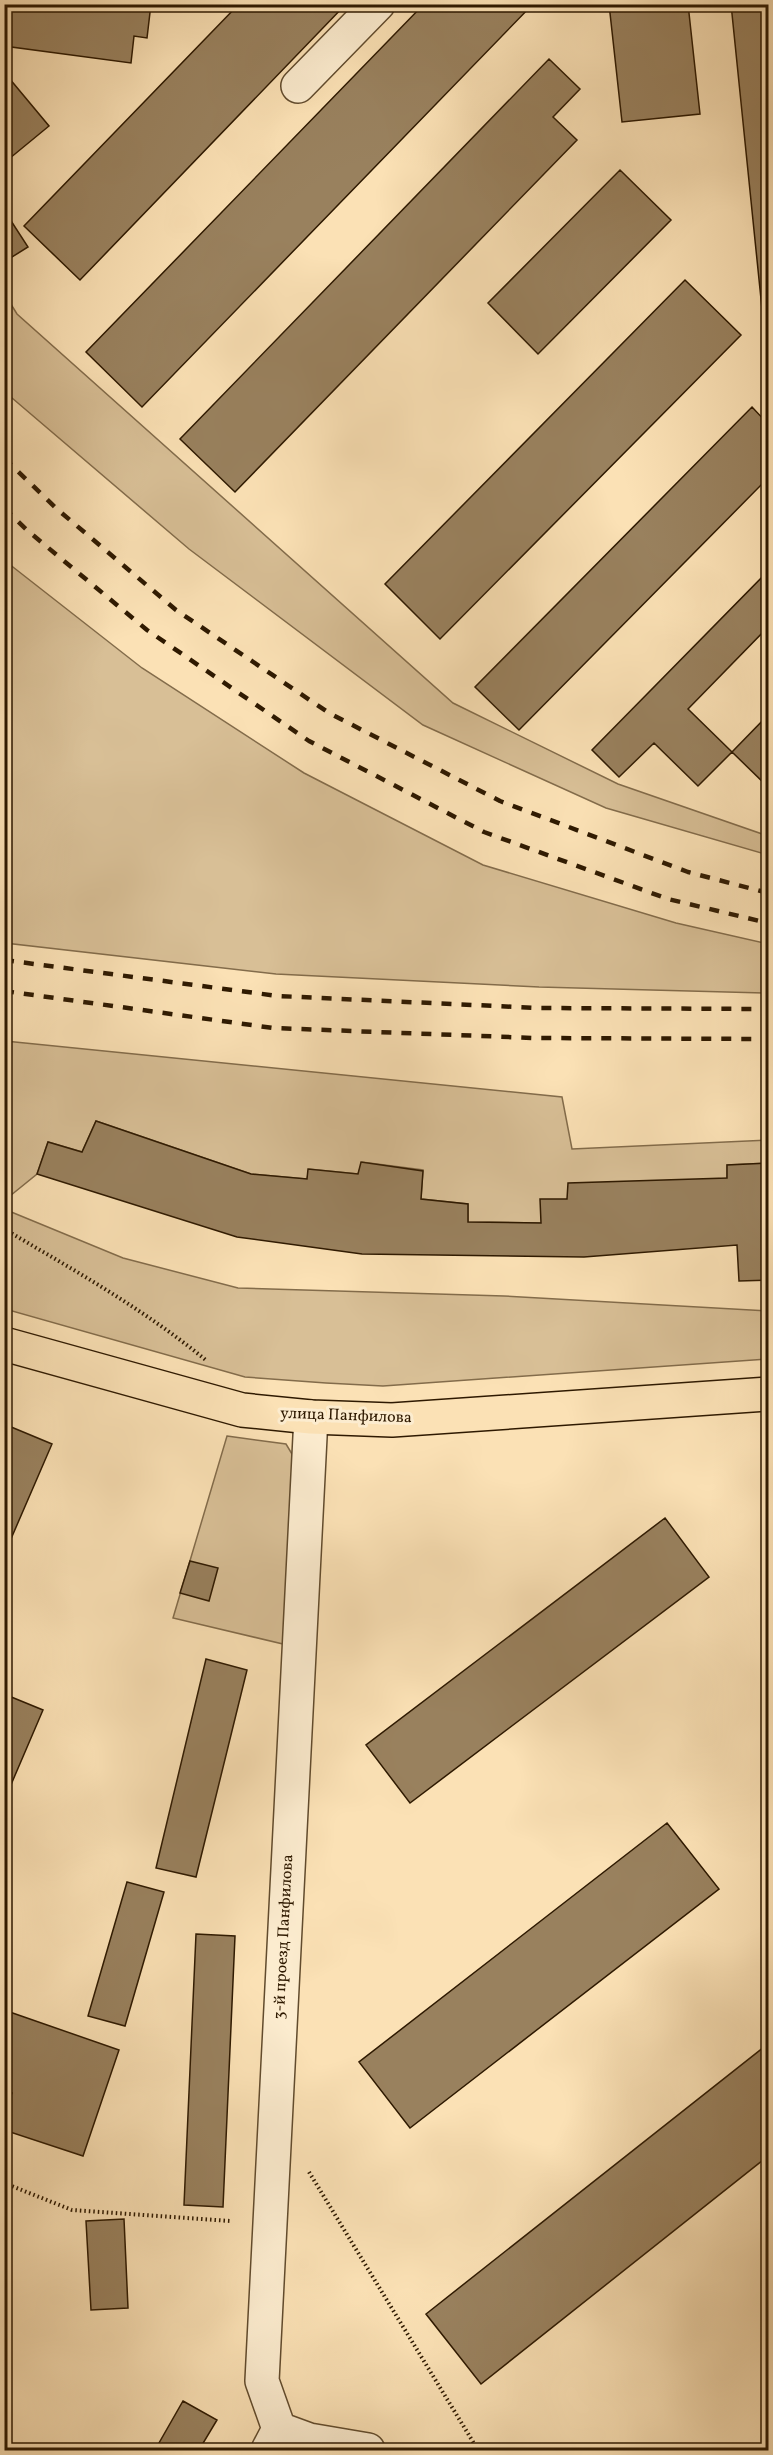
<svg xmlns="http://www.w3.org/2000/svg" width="773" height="2455" viewBox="0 0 773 2455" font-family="Vollkorn,serif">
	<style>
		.green { fill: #d8bf96; stroke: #836c4b; stroke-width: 1.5 }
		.building { fill: #99815e; stroke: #2e1900; stroke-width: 1.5 }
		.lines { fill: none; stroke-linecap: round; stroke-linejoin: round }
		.minor-casing { stroke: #614b2d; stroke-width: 36 }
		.major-casing { stroke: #2e1900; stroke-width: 36 }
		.path { stroke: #2e1900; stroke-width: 4; stroke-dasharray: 1.5 3; stroke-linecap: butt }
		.minor { stroke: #fceccf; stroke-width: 33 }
		.major { stroke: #fbe1b5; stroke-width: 33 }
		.rail { stroke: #2e1900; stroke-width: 4.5; stroke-dasharray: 10 10; stroke-linecap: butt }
		.labels { text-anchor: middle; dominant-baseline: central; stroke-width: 6; stroke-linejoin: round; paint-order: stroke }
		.street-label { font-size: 16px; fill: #2e1900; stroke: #fceccf }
	</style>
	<rect width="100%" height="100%" fill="#fbe1b5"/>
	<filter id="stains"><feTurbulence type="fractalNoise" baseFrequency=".00333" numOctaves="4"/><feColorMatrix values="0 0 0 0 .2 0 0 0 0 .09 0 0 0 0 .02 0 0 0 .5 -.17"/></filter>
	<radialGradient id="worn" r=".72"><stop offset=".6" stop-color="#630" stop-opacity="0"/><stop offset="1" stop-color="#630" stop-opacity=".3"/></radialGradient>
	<!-- green -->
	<path class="green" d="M4,293L17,314L453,703L618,784L768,836V855L606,808L423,725L189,549L5,392Z
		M4,560L142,668L304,773L483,865L676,923L768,944V993L539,987L276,974L5,943Z
		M5,1041L562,1097L572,1149L768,1140V1163L727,1165V1178L567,1199L541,1223L468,1222V1204L421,1199L423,1170L362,1162L358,1174L309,1169L307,1179L251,1174L96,1121L82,1152L48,1142L37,1174L5,1200Z
		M4,1209L123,1258L238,1288L504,1296L768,1311V1359L383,1386L326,1383L245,1377L5,1309Z
		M227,1436L286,1444L298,1464L283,1644L173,1618Z"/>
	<!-- building -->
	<path class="building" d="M4,4H151L147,38L134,36L131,63L4,46Z
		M239,4H346L80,280L24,226Z
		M424,4H533L142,407L86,352Z
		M609,4H688L700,114L622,122Z
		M731,4H768V368Z
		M549,59L580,89L553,117L577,140L235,492L180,439Z
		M4,72L49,126L4,163Z
		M620,170L671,220L538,354L488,303Z
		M4,210L28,247L4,262Z
		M685,280L741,335L440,639L385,584Z
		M752,407L768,424V478L519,730L475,687Z
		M768,571V627L688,709L732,752L698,786L654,743L619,777L592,750Z
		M768,715V784L767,786L732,752Z
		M96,1121L251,1174L307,1179L308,1169L358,1174L361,1162L423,1171L421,1199L468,1204V1222L541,1223L540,1199H567L568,1183L727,1178V1165L768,1163V1280L739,1281L737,1245L584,1257L362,1254L237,1237L37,1174L48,1142L82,1152Z
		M4,1424L52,1444L4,1555Z
		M665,1518L709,1577L410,1803L366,1745Z
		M190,1561L218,1568L209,1601L180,1593Z
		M206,1659L247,1670L196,1877L156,1868Z
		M4,1694L43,1710L4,1801Z
		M667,1823L719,1889L410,2128L359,2062Z
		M127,1882L164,1892L125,2026L88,2016Z
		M196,1934L235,1936L223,2207L184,2205Z
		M4,2010L119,2050L83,2156L4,2130V2114L12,2093L4,2090Z
		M764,2047L768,2053V2156L481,2384L426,2314Z
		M124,2219L128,2308L91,2310L86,2221Z
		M183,2401L217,2420L199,2450H155Z"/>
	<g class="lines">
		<defs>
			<path id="minor" d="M298,86L378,4
				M279,2429L309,2440L368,2450
				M268,2450L279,2429L262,2381L311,1417"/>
			<path id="major" d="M4,1344L242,1410L311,1417L392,1420L768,1394"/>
		</defs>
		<!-- minor casing -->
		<use href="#minor" class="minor-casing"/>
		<!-- major casing -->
		<use href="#major" class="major-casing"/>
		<!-- path -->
		<path class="path" d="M4,1229C74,1270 145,1310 207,1361
			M309,2172L478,2450
			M4,2183L72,2210L230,2221"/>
		<!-- minor -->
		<use href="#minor" class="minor"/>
		<!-- major -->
		<use href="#major" class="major"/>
		<!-- rail -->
		<path class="rail" d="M4,458L57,509L176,610L329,713L500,801L688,872L768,893
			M4,508L28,531L147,630L309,741L484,832L668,899L768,923
			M4,960L278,996L539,1008L768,1009
			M4,991L273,1028L534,1038L768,1039"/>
	</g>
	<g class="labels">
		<!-- street labels -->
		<g class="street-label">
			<text transform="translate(346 1416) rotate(2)">улица Панфилова</text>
			<text transform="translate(284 1937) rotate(-87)">3-й проезд Панфилова</text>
		</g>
	</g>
	<!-- margin -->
	<rect width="773" height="2455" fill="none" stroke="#fbe1b5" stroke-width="24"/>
	<rect x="6" y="6" width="761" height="2443" fill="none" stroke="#2e1900" stroke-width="3"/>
	<rect x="12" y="12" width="749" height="2431" fill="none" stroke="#2e1900" stroke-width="1.5"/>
	<rect width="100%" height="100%" filter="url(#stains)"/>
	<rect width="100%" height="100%" fill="url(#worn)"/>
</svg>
